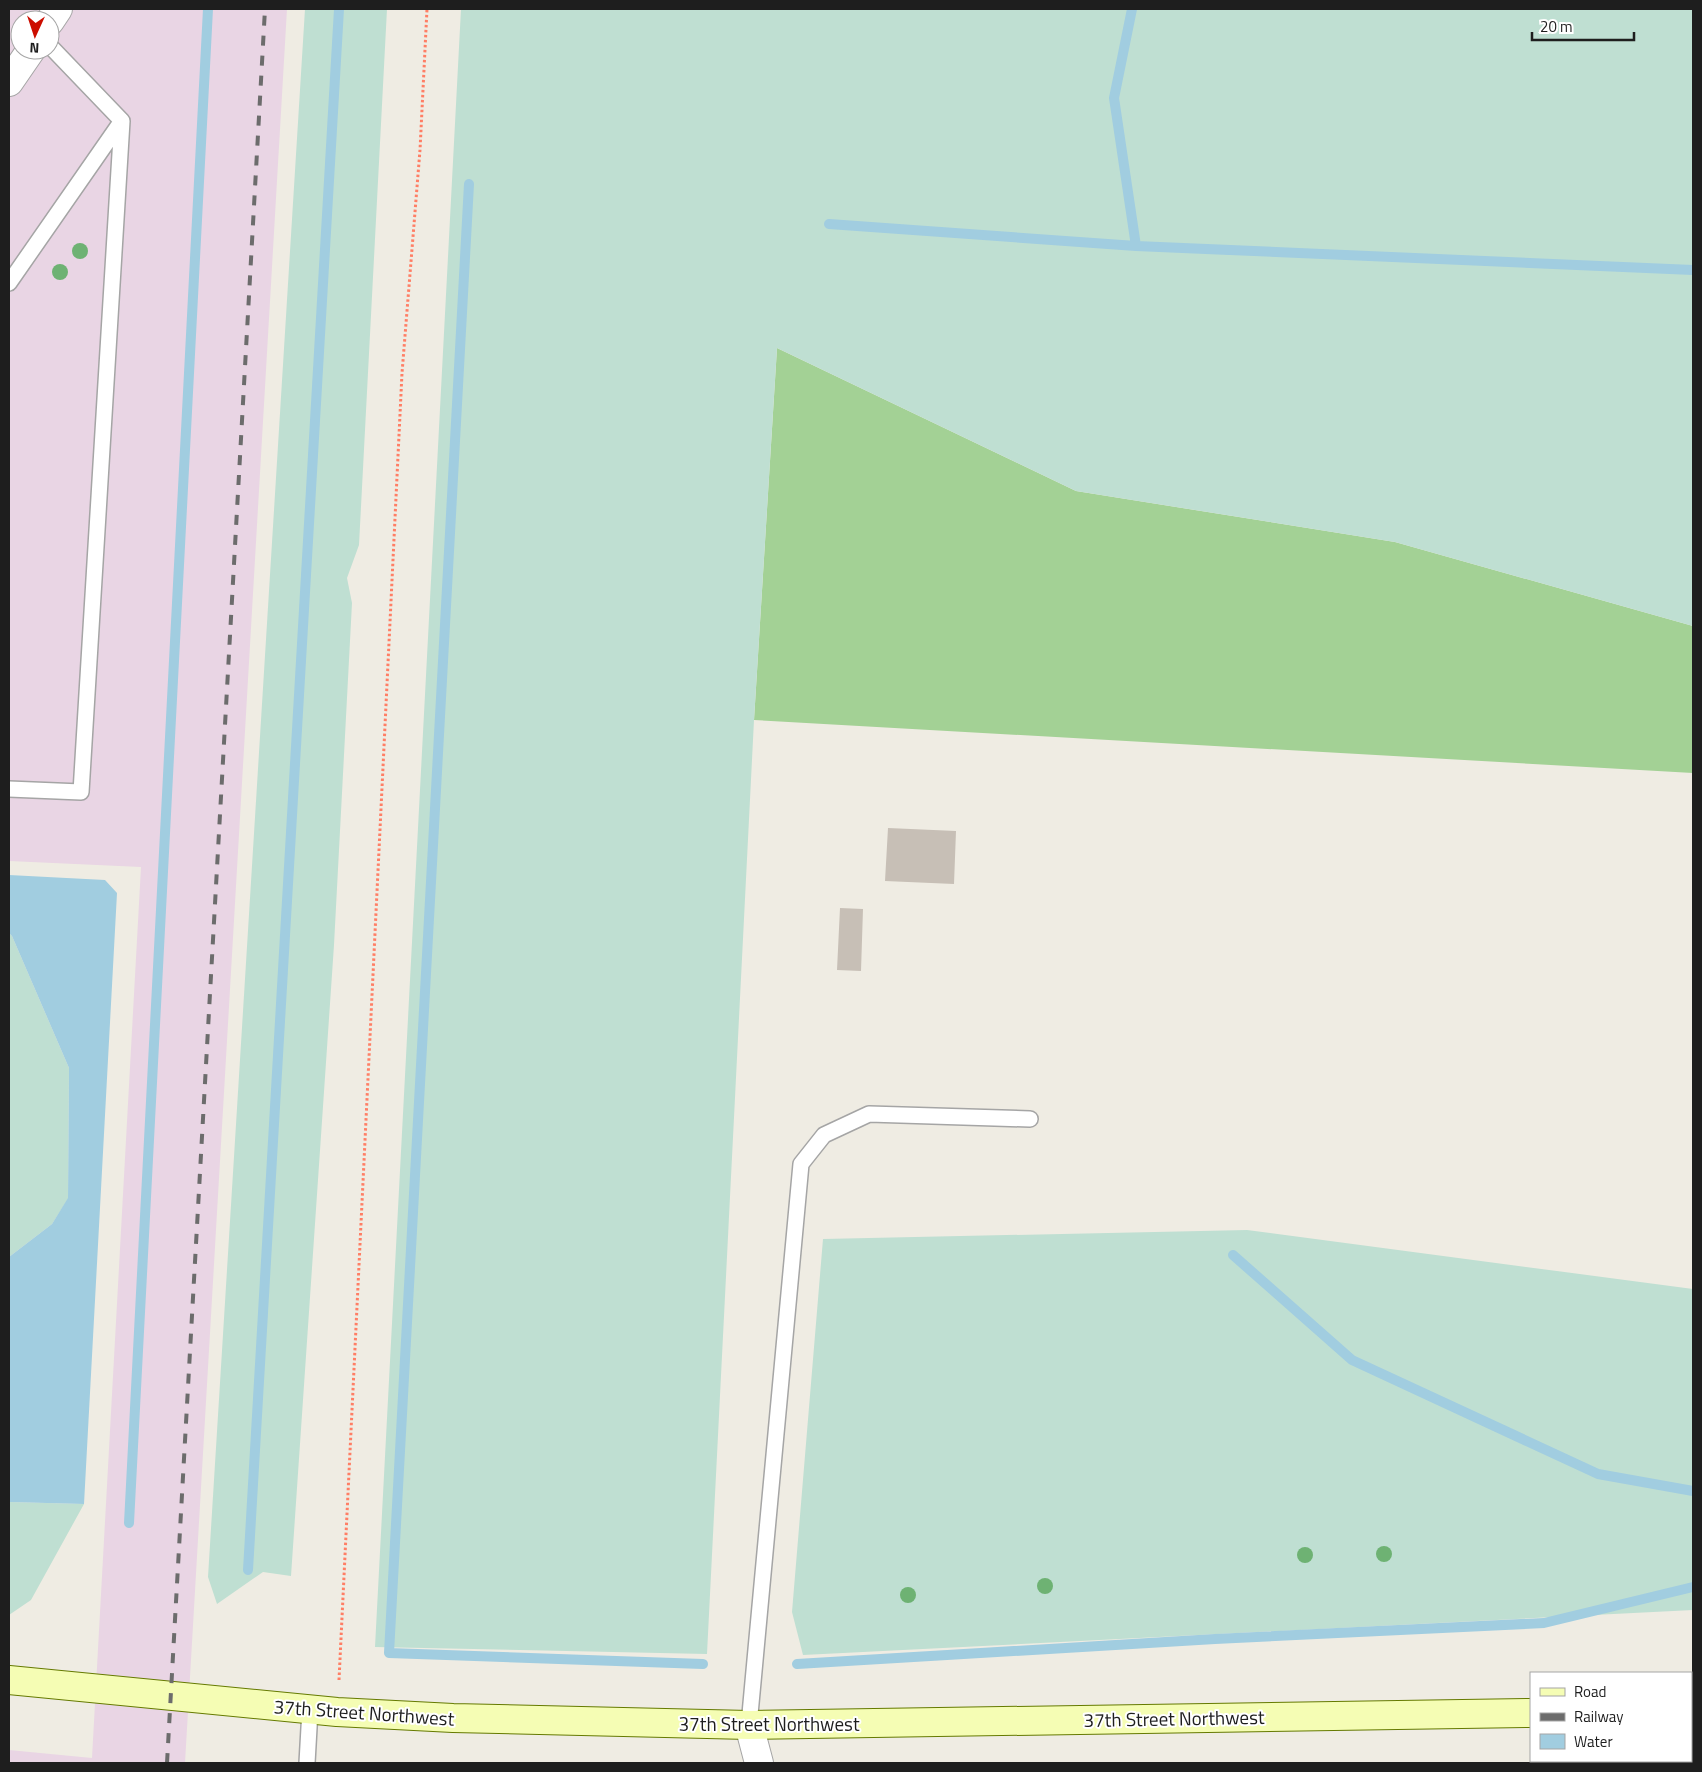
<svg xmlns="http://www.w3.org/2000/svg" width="1702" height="1772" viewBox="0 0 1702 1772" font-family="'Titillium Web',sans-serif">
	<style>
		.industrial { fill: #e9d5e4; fill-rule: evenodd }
		.forest { fill: #a3d195 }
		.wetland { fill: #bfdfd2 }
		.water { fill: #a1cde0 }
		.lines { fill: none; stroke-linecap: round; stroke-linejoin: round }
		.stream { stroke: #a1cde0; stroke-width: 10 }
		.building { fill: #c7bfb6 }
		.service-casing { stroke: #a5a5a5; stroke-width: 18 }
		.minor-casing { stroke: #a5a5a5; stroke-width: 30 }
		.tertiary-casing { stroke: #a5a5a5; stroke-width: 30 }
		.secondary-casing { stroke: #657a00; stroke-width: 30 }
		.path { stroke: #ff7e65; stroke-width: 3; stroke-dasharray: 2.5 2.5; stroke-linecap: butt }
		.service { stroke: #fff; stroke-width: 15 }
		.minor { stroke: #fff; stroke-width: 28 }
		.tertiary { stroke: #fff; stroke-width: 28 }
		.secondary { stroke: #f5fdb4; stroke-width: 28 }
		.rail { stroke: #6c6c6c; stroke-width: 4; stroke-dasharray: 10 10; stroke-linecap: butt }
		.tree { fill: #6eb273 }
		.labels { text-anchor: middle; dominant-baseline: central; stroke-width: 4; stroke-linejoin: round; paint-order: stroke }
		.street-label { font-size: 19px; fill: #1e1e1e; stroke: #fff }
	</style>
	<rect width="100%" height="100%" fill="#efece3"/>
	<!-- industrial -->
	<path class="industrial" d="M9,9H287L185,1763H9V1750L92,1758L141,867L9,861ZM20,20H50V50H20Z"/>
	<!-- forest -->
	<path class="forest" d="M777,348L1076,491L1395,542L1693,626V773L754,720Z"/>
	<!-- wetland -->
	<path class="wetland" d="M305,9H387L359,545L347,578L352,603L334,945L291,1576L263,1572L217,1604L208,1577Z
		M461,9H1693V626L1395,542L1076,491L777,348L754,720L707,1654L375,1647Z
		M9,933L12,936L69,1068L68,1199L52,1224L9,1257Z
		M1247,1230L1693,1289V1610L803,1655L792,1612L823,1239Z
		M9,1502L84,1504L31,1600L9,1615Z"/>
	<!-- water -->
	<path class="water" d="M9,875L105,880L117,893L84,1504L9,1502V1257L52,1224L68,1198L69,1068L12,936L9,933Z"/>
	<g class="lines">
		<!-- stream -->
		<path class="stream" d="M1132,9L1114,98L1136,246
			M469,184L389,1653L703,1664
			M829,224L1136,246L1693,270
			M1233,1255L1352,1360L1598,1474L1693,1491
			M129,1523L208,9
			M248,1570L339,9
			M797,1664L1215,1639L1544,1623L1693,1587"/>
	</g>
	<!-- building -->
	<path class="building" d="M888,828L956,831L954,884L885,881Z
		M840,908L863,909L861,971L837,970Z"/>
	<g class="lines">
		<defs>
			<path id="service" d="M9,283L121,122
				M9,789L81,792L122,121L50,46
				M749,1725L801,1164L824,1135L869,1114L1030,1119
				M307,1763L310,1710"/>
			<path id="minor" d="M749,1725L759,1763"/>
			<path id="tertiary" d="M50,21L58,9
				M9,82L31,50"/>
			<path id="secondary" d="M9,1680L337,1712L453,1718L749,1725L1531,1713
				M1691,1712H1693"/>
		</defs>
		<!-- service casing -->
		<use href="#service" class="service-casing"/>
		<!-- minor casing -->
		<use href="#minor" class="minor-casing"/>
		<!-- tertiary casing -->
		<use href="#tertiary" class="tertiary-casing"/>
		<!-- secondary casing -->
		<use href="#secondary" class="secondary-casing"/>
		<!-- path -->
		<path class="path" d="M339,1680L402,373L420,150L427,9"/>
		<!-- service -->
		<use href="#service" class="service"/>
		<!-- minor -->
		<use href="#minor" class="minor"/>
		<!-- tertiary -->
		<use href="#tertiary" class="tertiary"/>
		<!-- secondary -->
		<use href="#secondary" class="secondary"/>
		<!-- rail -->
		<path class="rail" d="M167,1763L265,9"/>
	</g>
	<!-- trees -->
	<g class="tree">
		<circle cx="80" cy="251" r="8"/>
		<circle cx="60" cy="272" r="8"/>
		<circle cx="1384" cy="1554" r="8"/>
		<circle cx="1305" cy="1555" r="8"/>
		<circle cx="1045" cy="1586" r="8"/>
		<circle cx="908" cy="1595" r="8"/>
	</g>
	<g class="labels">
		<!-- street labels -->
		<g class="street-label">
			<text transform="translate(364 1712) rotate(4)">37th Street Northwest</text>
			<text transform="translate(1174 1718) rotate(-1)">37th Street Northwest</text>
			<text x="769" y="1723">37th Street Northwest</text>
		</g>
	</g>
	<!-- border -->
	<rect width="1702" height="1772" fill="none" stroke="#1e1e1e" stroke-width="20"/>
	<!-- legend -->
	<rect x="1530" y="1672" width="162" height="90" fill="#ffffff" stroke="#a5a5a5"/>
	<rect x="1540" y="1688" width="25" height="8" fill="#f5fdb4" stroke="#a5a5a5"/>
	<text x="1574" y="1697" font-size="15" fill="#1e1e1e">Road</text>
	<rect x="1540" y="1713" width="25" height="8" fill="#6c6c6c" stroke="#a5a5a5"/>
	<text x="1574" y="1722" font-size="15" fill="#1e1e1e">Railway</text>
	<rect x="1540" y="1734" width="25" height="15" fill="#a1cde0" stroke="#a5a5a5"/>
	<text x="1574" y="1747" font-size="15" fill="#1e1e1e">Water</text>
	<!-- north arrow -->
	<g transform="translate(35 35) rotate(183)"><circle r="24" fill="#ffffff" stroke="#a5a5a5"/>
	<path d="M0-4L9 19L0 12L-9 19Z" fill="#cc0d00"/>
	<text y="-8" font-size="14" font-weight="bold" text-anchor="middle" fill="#1e1e1e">N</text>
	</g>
	<!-- scale -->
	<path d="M1532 32v8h102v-8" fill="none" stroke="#1e1e1e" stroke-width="2.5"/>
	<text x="1540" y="32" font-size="15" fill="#1e1e1e" stroke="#ffffff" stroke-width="4" paint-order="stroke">20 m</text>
</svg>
